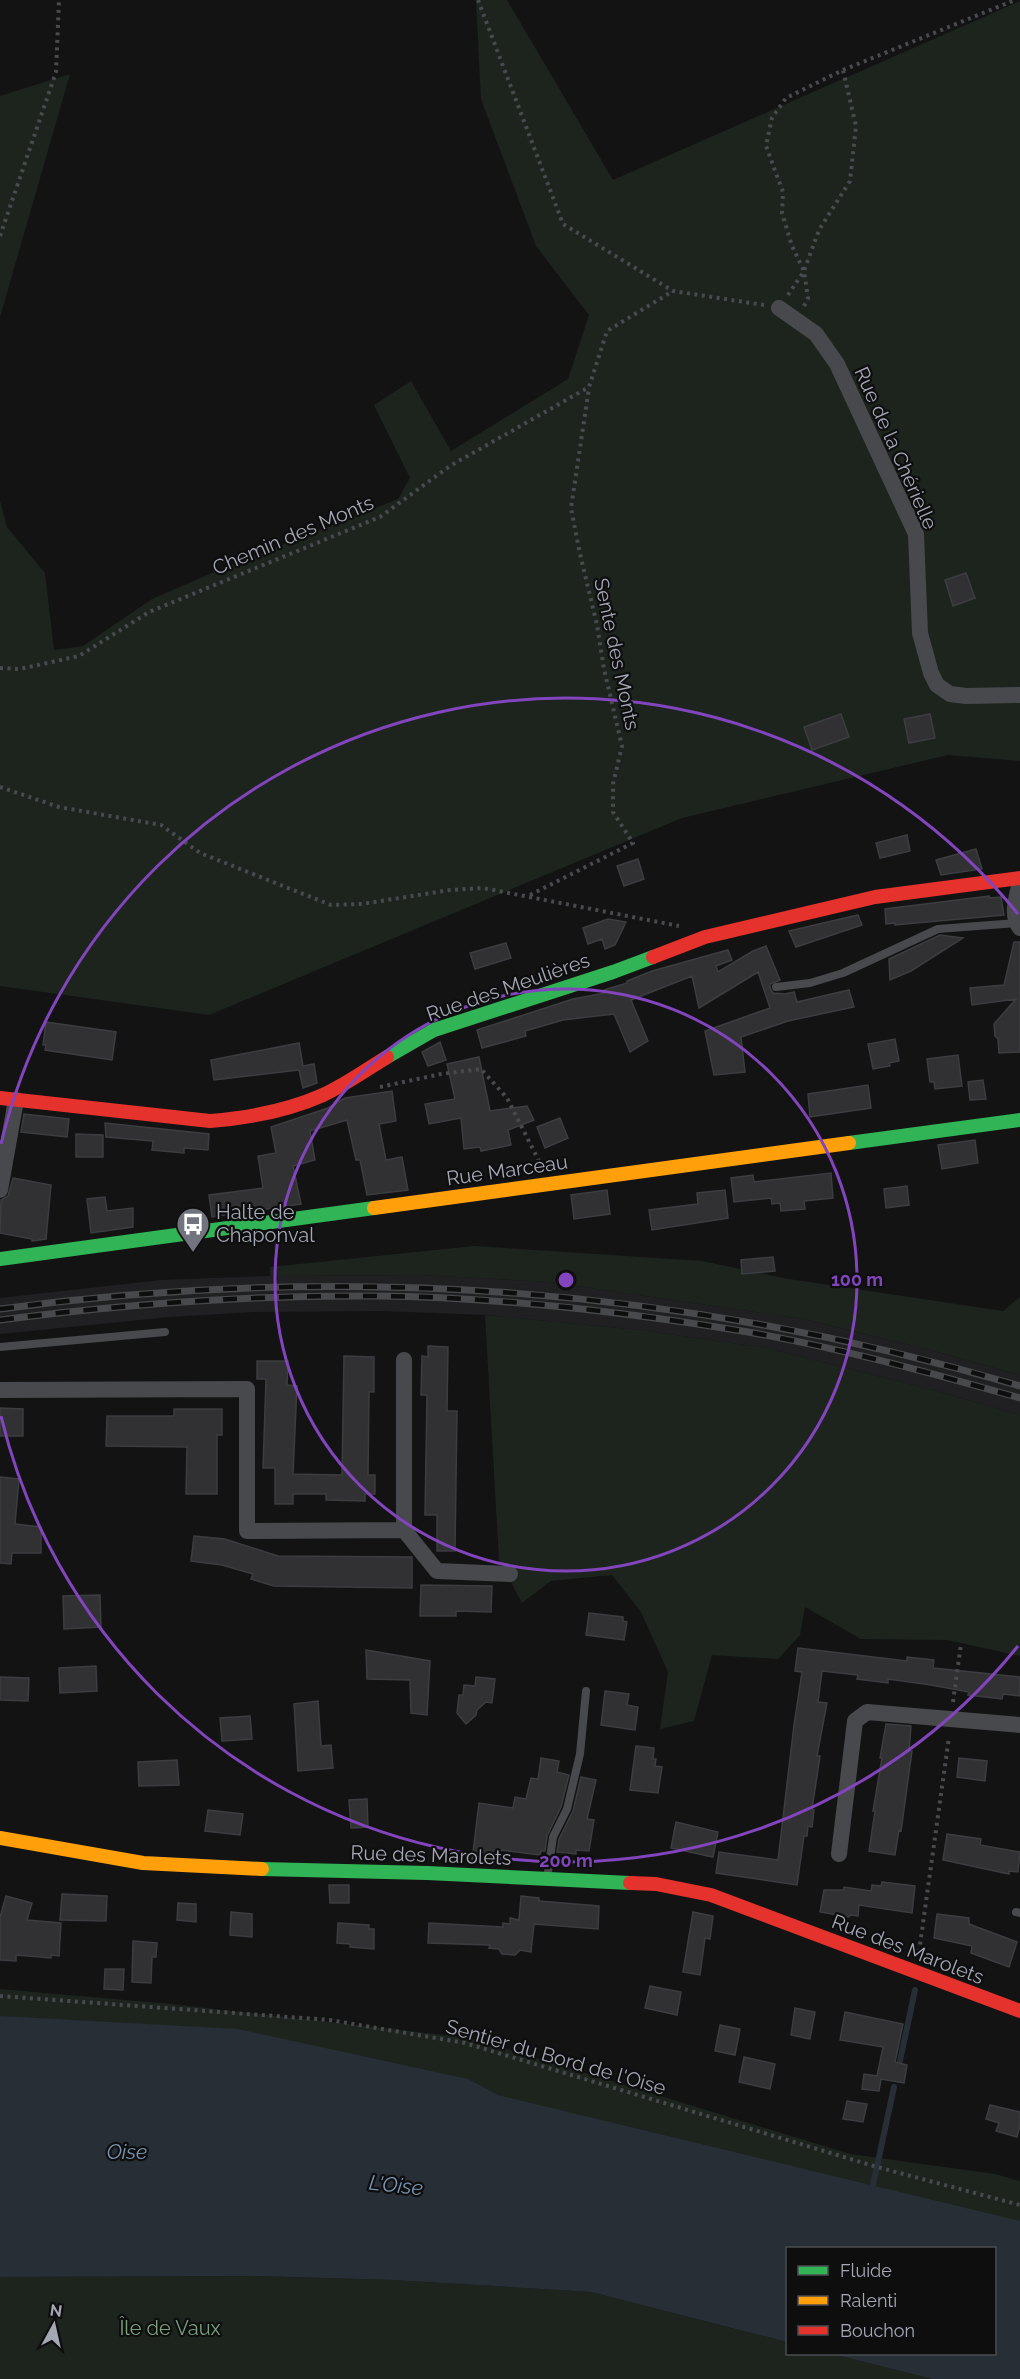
<svg xmlns="http://www.w3.org/2000/svg" width="1020" height="2379" viewBox="0 0 1020 2379" font-family="Raleway,sans-serif">
	<style>
		.built { fill: #202022 }
		.green { fill: #1d241e }
		.water { fill: #272e35 }
		.lines { fill: none; stroke-linecap: round; stroke-linejoin: round }
		.stream { stroke: #272e35; stroke-width: 6 }
		.building { fill: #313133; stroke: #3c3d40; stroke-width: 1.5 }
		.path { stroke: #494a4e; stroke-width: 4; stroke-dasharray: 3 4.5; stroke-linecap: butt }
		.lane { stroke: #48494c; stroke-width: 8 }
		.street { stroke: #48494c; stroke-width: 16 }
		.fast { stroke: #30b455; stroke-width: 14 }
		.slow { stroke: #ff9f0a; stroke-width: 14 }
		.jam { stroke: #e5322d; stroke-width: 14 }
		.rail-casing { stroke: #48494c; stroke-width: 7 }
		.rail { stroke: #0e0e0f; stroke-width: 4.5; stroke-dasharray: 14; stroke-linecap: butt }
		.ring { fill: none; stroke: #8345bd; stroke-width: 3 }
		.labels { text-anchor: middle; dominant-baseline: central; stroke-width: 4.5; stroke-linejoin: round; paint-order: stroke }
		.street-label { font-size: 20px; fill: #a4a8b5; stroke: #0e0e0f }
		.poi-label { font-size: 20px; fill: #a4a8b5; stroke: #0e0e0f; text-anchor: start }
		.park-label { font-size: 20px; fill: #7ba07e; stroke: #0e0e0f }
		.water-label { font-size: 21px; font-style: italic; fill: #7a95b1; stroke: #0e0e0f }
		.centre { fill: #8345bd; stroke: #0e0e0f; stroke-width: 3 }
		.ring-label { font-size: 18px; text-anchor: middle; font-weight: bold; fill: #8345bd; stroke: #0e0e0f; stroke-width: 4.5; stroke-linejoin: round; paint-order: stroke }
	</style>
	<rect width="100%" height="100%" fill="#131314"/>
	<!-- built -->
	<path class="built" d="M421,1275L549,1282L803,1319L931,1350L1020,1375V1415L929,1389L766,1348L640,1330L485,1315L382,1311L254,1312L169,1317L0,1334V1298L161,1280L270,1276Z"/>
	<!-- green -->
	<path class="green" d="M476,0H507L613,180L1020,1V761L948,755L682,818L209,1015L0,986V501L7,527L45,573L54,650L83,646L152,599L221,569L398,499L410,478L374,405L411,381L451,451L568,379L589,315L536,246L481,99Z
		M70,74L9,286L0,317V96Z
		M474,1246L702,1261L789,1279L1003,1311L1020,1297V1375L931,1350L803,1319L549,1282L421,1275L270,1276V1267Z
		M485,1315L640,1330L766,1348L929,1389L1020,1415V1656L947,1640L861,1639L805,1607L800,1635L778,1659L712,1655L694,1721L660,1729L668,1672L641,1612L612,1575L551,1581L522,1603L499,1560Z
		M0,1989L171,2004L471,2038L850,2154L995,2174L1020,2181V2222L0,2020Z
		M256,2276L394,2280L591,2292L787,2342L788,2354H832L932,2379H0V2277Z"/>
	<!-- water -->
	<path class="water" d="M0,2016L238,2029L468,2079L498,2095L1020,2221V2379H932L832,2354H994V2248H788L787,2342L591,2292L394,2280L256,2276L0,2277Z"/>
	<g class="lines">
		<!-- stream -->
		<path class="stream" d="M900,2061L915,1990
			M873,2185L894,2087"/>
	</g>
	<!-- building -->
	<path class="building" d="M966,573L975,598L953,606L945,580Z
		M841,714L849,737L812,750L804,727Z
		M930,714L935,738L909,743L904,719Z
		M907,835L910,851L880,858L876,843Z
		M976,849L982,869L941,875L936,860Z
		M638,859L644,879L624,886L617,866Z
		M989,896L990,898L1001,897L1004,915L895,925V923L886,924L885,909Z
		M858,915L862,925L796,947L789,931Z
		M608,919L626,922L615,945L605,949L602,939L588,944L583,928Z
		M940,935L963,938L911,971L890,980L889,959Z
		M1014,942H1020V1052L999,1053L998,1039L995,1036L994,1024L1016,999L972,1005L970,988L1004,985Z
		M506,943L511,958L475,969L470,953Z
		M766,946L780,980L770,984V988L773,993L785,994L794,992L797,1002L849,990L854,1007L788,1021L741,1037L745,1072L714,1075L705,1031L770,1008L758,972L699,1008L692,976L631,1000L648,1041L630,1052L614,1014L563,1020L525,1031L526,1036L482,1048L477,1030L573,999L605,993L604,990L627,983V981L652,971L728,950L732,960L716,966L718,972L753,951Z
		M46,1022L116,1032L112,1060L45,1050L46,1045H43Z
		M895,1039L899,1061L889,1063L890,1066L873,1069L868,1044Z
		M440,1042L446,1060L428,1066L422,1052Z
		M299,1043L303,1066L314,1064L317,1083L303,1088L299,1070L214,1080L211,1060Z
		M958,1055L962,1086L935,1089L934,1082H930L927,1059Z
		M479,1057L490,1111L527,1106L534,1120L508,1130L511,1145L481,1151L480,1147L464,1149L461,1118L429,1124L425,1104L455,1099L447,1064Z
		M983,1080L986,1099L970,1100L968,1082Z
		M868,1085L871,1108L810,1117L808,1094Z
		M392,1091L396,1121L379,1124L386,1160L402,1157L408,1190L367,1195L360,1160H356L347,1120L310,1131L315,1160L293,1166L301,1204L212,1217L209,1195L263,1188L258,1156L276,1153L271,1127L328,1108L345,1098Z
		M24,1114L69,1119L67,1137L21,1132Z
		M560,1118L568,1138L545,1148L537,1127Z
		M105,1123L209,1134L208,1150L184,1148V1153L152,1150L153,1141L106,1137Z
		M76,1134L103,1135V1157H76Z
		M975,1140L978,1163L942,1169L938,1145Z
		M831,1173L833,1198L804,1201L805,1209L781,1211L780,1203L772,1204L771,1198L734,1202L731,1178L753,1175L754,1182Z
		M13,1178L51,1185L46,1239L32,1241V1239L0,1233L1,1200L8,1196Z
		M907,1186L909,1205L886,1208L884,1189Z
		M607,1190L610,1214L574,1219L571,1195Z
		M725,1190L728,1218L652,1230L649,1210L698,1204L697,1193Z
		M105,1197L107,1211L133,1208V1227L91,1233L87,1199Z
		M773,1257L775,1271L742,1274L741,1260Z
		M428,1346L448,1347L447,1411H457L455,1551H437V1515H425L427,1395H421L422,1356L428,1357Z
		M344,1356L374,1357V1392H369L368,1475H375V1494H365V1501L326,1500V1494H293V1504H275V1468H263L266,1379H257V1361H288L287,1385L297,1386L293,1474L342,1475Z
		M0,1408L23,1409V1436H0Z
		M174,1409H222V1435H217V1494H186L187,1447L106,1446L107,1416H174Z
		M0,1477L19,1479L15,1524L41,1527V1553H12L11,1564L0,1563Z
		M194,1536L225,1539L278,1556L412,1557V1588L274,1586L251,1579L253,1574L222,1565L191,1561Z
		M421,1585L492,1586L491,1612L456,1611V1616H420Z
		M100,1595L101,1627L64,1629L63,1596Z
		M589,1613L623,1617V1621L627,1622L624,1640L586,1635Z
		M798,1648L907,1661V1657L934,1660L933,1668L1020,1677V1696L1003,1694L1002,1699L968,1695L969,1692L931,1685L888,1679V1683L857,1679L858,1675L822,1671L818,1702L827,1703L817,1756H820L812,1809L814,1810L812,1827L808,1826L807,1836H804L797,1885L716,1873L719,1852L778,1860L794,1725L802,1672L795,1671Z
		M366,1650L430,1661L427,1715L411,1713L410,1680L367,1679Z
		M96,1666L97,1691L60,1693L59,1668Z
		M0,1677L29,1678L28,1701L0,1700Z
		M476,1677L495,1679L492,1703L486,1702L477,1710L476,1715L466,1724L457,1713L459,1695H463L464,1685L475,1686Z
		M605,1691L629,1694L627,1705L638,1707L635,1730L601,1725Z
		M318,1701L321,1746L331,1745L333,1768L298,1771L294,1704Z
		M250,1716L252,1739L222,1741L220,1718Z
		M886,1724L911,1726L909,1751H912L901,1831L899,1830L895,1855L869,1851L875,1811H873L882,1758H880Z
		M636,1746L654,1748L653,1759H656L655,1766L662,1767L658,1793L630,1790Z
		M541,1758L559,1761L557,1772L569,1775L561,1807L547,1836L545,1851H541L540,1855L501,1850L500,1859L490,1858L489,1862L472,1860L479,1803L513,1808L515,1797L526,1799L531,1778L538,1779Z
		M959,1758L987,1761L985,1781L957,1777Z
		M177,1760L179,1785L139,1786L138,1762Z
		M581,1777L596,1780L587,1819L594,1820L589,1851L576,1850V1854L557,1852L559,1839L573,1811Z
		M367,1799L368,1827L351,1828L349,1800Z
		M208,1810L243,1814L240,1835L205,1831Z
		M676,1822L718,1832L713,1857L671,1848Z
		M947,1834L981,1839L980,1845L1020,1852L1018,1872L1009,1871V1874L943,1860Z
		M882,1882L915,1886L912,1913L859,1905L858,1916L850,1915L849,1917L820,1912L824,1890H844V1887L871,1891L872,1885L881,1886Z
		M329,1885H349V1903H330Z
		M62,1894L107,1896L106,1921L60,1920Z
		M6,1896L32,1903L27,1920L61,1923L59,1956L51,1955V1958L16,1955V1961L0,1960V1917Z
		M521,1896L539,1898V1901L599,1906L598,1929L534,1924L531,1952L520,1950L515,1955L502,1954L499,1949L489,1948L490,1945L428,1943L429,1923L503,1927V1923L510,1924V1918L519,1920Z
		M178,1903L196,1904V1922L177,1920Z
		M231,1912L252,1914V1937L230,1935Z
		M693,1912L713,1916L710,1939L705,1938L700,1975L683,1972Z
		M937,1914L969,1918V1924L1017,1942L1009,1967L971,1953L972,1946L934,1938Z
		M338,1923L369,1925V1929H374V1949L350,1947V1944L337,1943Z
		M133,1941L157,1943L156,1957H152L151,1983L132,1982Z
		M105,1969H124L123,1990L104,1989Z
		M650,1986L681,1992L677,2015L645,2008Z
		M795,2008L815,2012L810,2039L791,2035Z
		M845,2012L903,2024L895,2062L907,2065L904,2083L881,2079L879,2091L862,2089L864,2074L877,2076L883,2047L840,2040Z
		M720,2025L740,2029L735,2055L715,2051Z
		M744,2057L775,2064L770,2089L739,2082Z
		M847,2101L867,2104L863,2122L843,2119Z
		M990,2105L1020,2112V2125L1017,2137L996,2131L999,2123L986,2119Z"/>
	<g class="lines">
		<!-- path -->
		<path class="path" d="M478,0L563,224L673,291L764,305
			M0,236L56,72L59,0
			M788,295L804,271L819,230L850,181L856,126L843,70
			M804,306L808,298L804,271L792,246L782,213L783,192L766,146L772,118L786,98L843,70L1015,0
			M0,668L20,669L79,656L149,612L380,517L450,466L589,387L607,331L673,291
			M0,787L59,807L161,825L200,853L331,905L362,904L450,890L483,888L679,926
			M530,895L633,843L613,812V784L622,746L604,669L597,625L580,554L571,508L589,388
			M380,1087L441,1074L481,1069L507,1098L541,1165
			M953,1702L961,1644
			M919,1952L949,1737
			M0,1996L330,2020L465,2043L877,2167L1020,2205"/>
		<!-- lane -->
		<path class="lane" d="M776,987L810,983L843,973L938,929L1017,923
			M0,1347L165,1332
			M547,1879L553,1837L567,1809L580,1754L586,1691
			M1016,1912L1020,1913"/>
		<!-- street -->
		<path class="street" d="M779,308L816,334L837,364L916,534L920,633L931,673L937,685L950,694L966,696L1020,695
			M1020,882C1017,896 1010,915 1020,928
			M0,1190L16,1100
			M0,1390L247,1389V1531L404,1530V1360
			M404,1530L437,1571L510,1574
			M839,1854L855,1721L867,1712L1020,1725"/>
		<!-- fast -->
		<path class="fast" d="M387,1057L434,1030L613,972L653,957
			M849,1143L1020,1120
			M0,1259L374,1208
			M262,1869L427,1873L630,1883"/>
		<!-- slow -->
		<path class="slow" d="M374,1208L849,1143
			M0,1838L143,1863L262,1869"/>
		<!-- jam -->
		<path class="jam" d="M653,957L705,937L875,897L1020,878
			M0,1098L210,1121C249,1118 287,1111 323,1095C345,1085 366,1070 387,1057
			M630,1883L656,1884L711,1895L1020,2011"/>
		<defs>
			<path id="rail" d="M0,1309C347,1263 684,1287 1020,1386
				M0,1320C125,1304 251,1295 377,1296C501,1297 626,1312 748,1332C840,1348 931,1373 1020,1398"/>
		</defs>
		<!-- rail casing -->
		<use href="#rail" class="rail-casing"/>
		<!-- rail -->
		<use href="#rail" class="rail"/>
	</g>
	<!-- distance rings -->
	<g class="ring">
		<circle cx="566" cy="1280" r="291"/>
		<path d="M1018 1646A581 581 0 0 1 1 1416M1 1144A581 581 0 0 1 1018 914"/>
	</g>
	<!-- icons -->
	<defs>
		<symbol id="bus-pin" viewBox="-11 -11 22 30"><path d="M0 17L-7.5 6A9.5 9.5 0 1 1 7.5 6Z" fill="#71747d" stroke="#0e0e0f"/><path d="M-5-6H5V4H4V6H2V4H-2V6H-4V4H-5ZM-3.5-4V0h7V-4ZM-3.5 1.2v1.5H-2V1.2ZM2 1.2v1.5H3.5V1.2Z" fill="#fff"/></symbol>
	</defs>
	<g fill-rule="evenodd">
		<use href="#bus-pin" x="174" y="1205" width="38" height="52"/>
	</g>
	<g class="labels">
		<!-- street labels -->
		<g class="street-label">
			<text transform="translate(896 448) rotate(66)">Rue de la Chérielle</text>
			<text transform="translate(293 535) rotate(-23)">Chemin des Monts</text>
			<text transform="translate(617 654) rotate(78)">Sente des Monts</text>
			<text transform="translate(508 987) rotate(-19)">Rue des Meulières</text>
			<text transform="translate(507 1170) rotate(-8)">Rue Marceau</text>
			<text transform="translate(431 1855) rotate(2)">Rue des Marolets</text>
			<text transform="translate(908 1949) rotate(21)">Rue des Marolets</text>
			<text transform="translate(556 2057) rotate(16)">Sentier du Bord de l'Oise</text>
		</g>
		<!-- poi labels -->
		<g class="poi-label">
			<text x="216" y="1212">Halte de<tspan x="216" dy="23">Chaponval</tspan></text>
		</g>
		<!-- park labels -->
		<g class="park-label">
			<text x="170" y="2328">Île de Vaux</text>
		</g>
		<!-- water labels -->
		<g class="water-label">
			<text x="127" y="2151">Oise</text>
			<text transform="translate(396 2185) rotate(6)">L'Oise</text>
		</g>
	</g>
	<circle cx="566" cy="1280" r="9" class="centre"/>
	<g class="ring-label">
		<text x="857" y="1286">100 m</text>
		<text x="566" y="1867">200 m</text>
	</g>
	<!-- legend -->
	<rect x="786" y="2247" width="210" height="108" fill="#0e0e0f" stroke="#4a4c51" stroke-width="1.5"/>
	<rect x="798" y="2266" width="30" height="9" fill="#30b455" stroke="#4a4c51" stroke-width="1.5"/>
	<text x="840" y="2277" font-size="18" fill="#a4a8b5">Fluide</text>
	<rect x="798" y="2296" width="30" height="9" fill="#ff9f0a" stroke="#4a4c51" stroke-width="1.5"/>
	<text x="840" y="2307" font-size="18" fill="#a4a8b5">Ralenti</text>
	<rect x="798" y="2326" width="30" height="9" fill="#e5322d" stroke="#4a4c51" stroke-width="1.5"/>
	<text x="840" y="2337" font-size="18" fill="#a4a8b5">Bouchon</text>
	<!-- north arrow -->
	<g transform="translate(54 2325) rotate(8)" stroke="#0e0e0f" stroke-width="4.5" paint-order="stroke">
	<path d="M0-4.5L10 22L0 15L-10 22Z" fill="#a4a8b5"/>
	<text y="-9" font-size="16" font-weight="bold" text-anchor="middle" fill="#a4a8b5">N</text>
	</g>
</svg>
